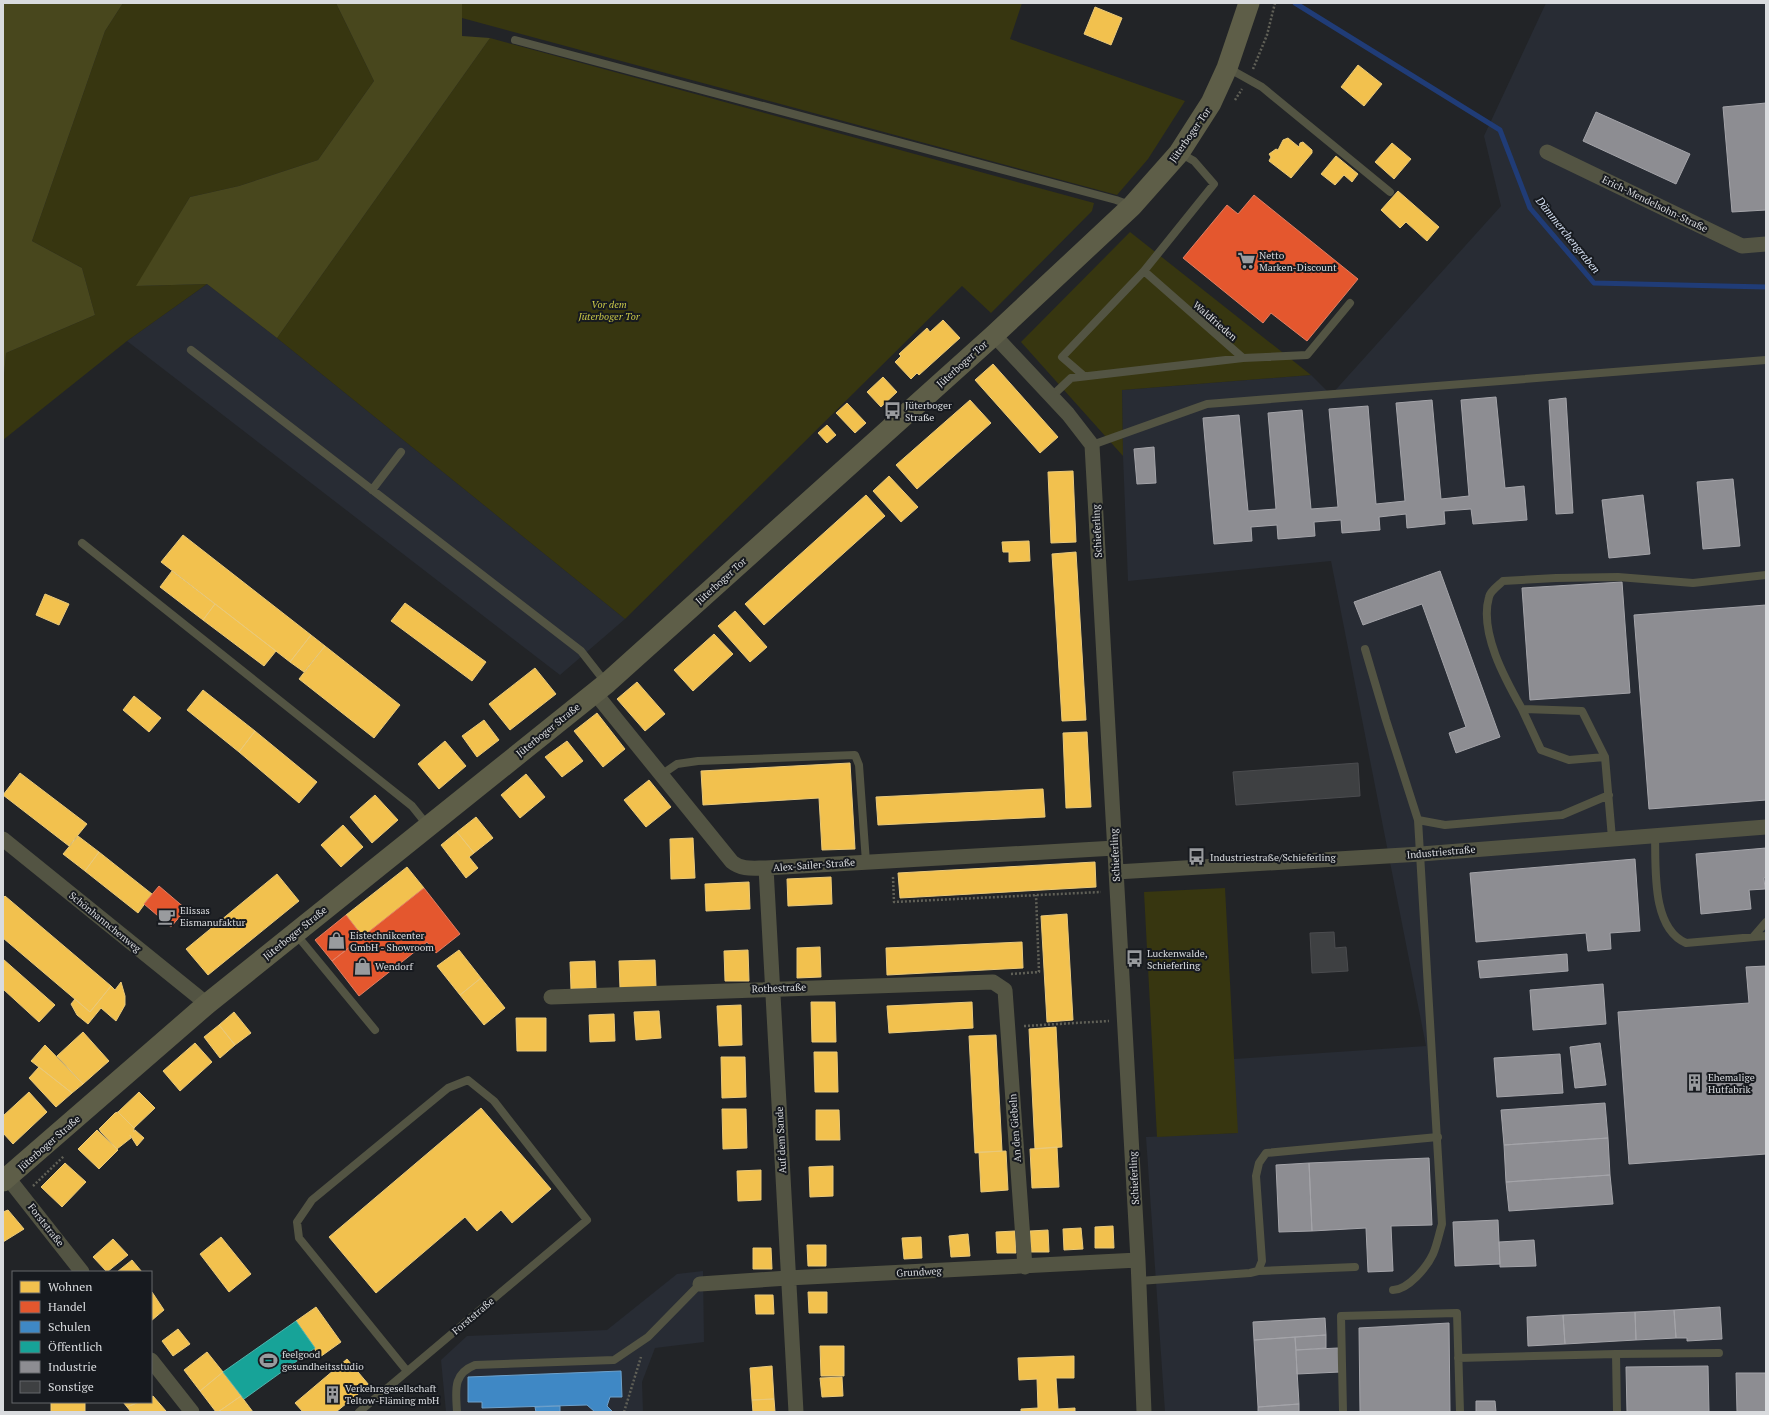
<svg xmlns="http://www.w3.org/2000/svg" width="1769" height="1415" viewBox="0 0 1769 1415" font-family="'PT Serif',serif">
	<style>
		.built { fill: #282c34 }
		.green { fill: #373610 }
		.forest { fill: #48471d }
		.homes { fill: #f2c14e; stroke: #eac979 }
		.shops { fill: #e4572e; stroke: #e17f63 }
		.schools { fill: #3f88c5; stroke: #6da1cc }
		.public { fill: #17a398; stroke: #51b4ad }
		.industry { fill: #8d8d92; stroke: #a4a4a9 }
		.lines { fill: none; stroke-linecap: round; stroke-linejoin: round }
		.stream { stroke: #203c77; stroke-width: 5 }
		.building { fill: #3e4042; stroke: #4b4c4f }
		.path { stroke: #606057; stroke-width: 2.5; stroke-dasharray: 2 2; stroke-linecap: butt }
		.lane { stroke: #535443; stroke-width: 8 }
		.street { stroke: #535443; stroke-width: 15 }
		.secondary { stroke: #5e5e48; stroke-width: 21 }
		.labels { text-anchor: middle; dominant-baseline: central; stroke-width: 4; stroke-linejoin: round; paint-order: stroke }
		.street-label { font-size: 10px; fill: #d9dbde; stroke: #171a1f }
		.poi-label { font-size: 10px; fill: #d9dbde; stroke: #171a1f; text-anchor: start }
		.park-label { font-size: 10px; font-style: italic; fill: #c9c748; stroke: #171a1f }
		.water-label { font-size: 11px; font-style: italic; fill: #d6e1f4; stroke: #171a1f }
	</style>
	<rect width="100%" height="100%" fill="#222427"/>
	<!-- built -->
	<path class="built" d="M1546,3H1766V1412H1165L1146,1137L1237,1133L1234,1129V1059L1426,1046L1331,561L1128,581L1123,456L1122,390L1311,375L1331,395L1501,206L1484,136Z
		M207,284L277,338L625,619L560,675L127,341Z
		M703,1271L704,1342L655,1348L642,1382L643,1412H446L441,1360L467,1336L607,1330L677,1274Z"/>
	<!-- green -->
	<path class="green" d="M123,3H336L374,81L318,160L239,186L190,197L137,286L207,284L127,341L3,440V388L6,353L95,315L82,268L32,241L105,31Z
		M462,3H1022L1010,39L1185,101L1148,159L1117,195L462,18Z
		M490,38L1094,203L1092,211L991,313L962,286L625,619L277,338Z
		M1130,232L1311,375L1122,390L1123,456L1021,342Z
		M1225,888L1238,1133L1157,1137L1144,892Z"/>
	<!-- forest -->
	<path class="forest" d="M3,3H123L105,31L32,241L82,268L95,315L6,353L3,388Z
		M336,3H462V36L490,38L277,338L207,284L136,286L190,197L239,186L318,160L374,81Z"/>
	<!-- homes -->
	<path class="homes" d="M1095,7L1122,18L1111,45L1084,34Z
		M1358,65L1382,84L1364,106L1341,87Z
		M1288,138L1299,147L1300,143L1303,142L1312,150V153L1291,178L1269,161L1271,157L1269,154L1276,149L1278,150L1283,140Z
		M1392,143L1411,159L1394,179L1375,162Z
		M1336,156L1358,174L1352,182L1344,175L1335,185L1321,174Z
		M1398,191L1439,227L1427,241L1406,222L1400,228L1381,210Z
		M943,320L960,338L919,375L917,373L911,379L895,362L901,356L899,354L927,328L930,332Z
		M993,364L1058,437L1040,453L975,380Z
		M883,377L897,392L881,407L867,392Z
		M970,400L991,423L917,489L896,465Z
		M847,403L866,423L855,433L836,413Z
		M827,425L836,435L827,443L818,433Z
		M1073,471L1076,542L1051,543L1048,472Z
		M889,476L918,507L901,522L873,491Z
		M866,495L885,516L764,625L745,604Z
		M183,535L311,635L290,662L161,562Z
		M1029,541L1030,561L1009,562V552H1003L1002,542Z
		M1076,552L1086,720L1062,721L1052,554Z
		M172,571L215,604L203,620L160,587Z
		M45,594L69,604L59,625L36,615Z
		M405,603L486,662L472,681L391,621Z
		M215,604L276,651L264,666L203,620Z
		M735,611L767,647L750,662L718,626Z
		M714,634L733,654L693,691L674,670Z
		M311,635L325,646L304,672L290,662Z
		M325,646L400,705L374,738L299,679Z
		M535,668L556,694L510,730L489,704Z
		M637,682L665,714L645,731L617,699Z
		M203,690L255,731L239,752L187,710Z
		M134,696L161,718L149,732L123,710Z
		M597,713L625,749L603,767L574,731Z
		M484,720L499,740L477,757L462,736Z
		M255,731L317,782L299,803L239,752Z
		M1087,732L1091,807L1066,808L1063,733Z
		M445,741L466,766L439,789L418,764Z
		M567,741L583,761L562,777L545,757Z
		M850,763L855,849L822,850L819,798L703,805L701,771Z
		M20,773L87,824L69,846L3,795Z
		M526,774L545,797L520,818L501,795Z
		M649,780L671,807L646,827L624,800Z
		M1043,789L1045,817L878,825L876,797Z
		M375,795L398,820L372,843L350,817Z
		M476,817L493,838L474,853L457,832Z
		M343,825L363,847L341,867L321,845Z
		M457,832L474,853L469,857L478,868L466,878L441,845Z
		M78,836L99,852L85,871L63,854Z
		M693,838L695,878L671,879L670,839Z
		M99,852L152,894L138,913L85,871Z
		M1095,862L1096,887L900,898L898,873Z
		M407,867L424,888L363,937L346,915Z
		M277,874L299,901L208,975L186,949Z
		M831,877L832,904L788,906L787,879Z
		M749,882L750,909L706,911L705,884Z
		M5,896L111,986L90,1012L3,938V898Z
		M1067,914L1073,1020L1047,1022L1041,916Z
		M1022,942L1023,968L887,975L886,948Z
		M820,947L821,977L797,978V948Z
		M459,950L481,978L460,995L437,966Z
		M748,950L749,981H725L724,951Z
		M3,959L55,1005L39,1022L3,989Z
		M655,960L656,987L620,988L619,961Z
		M595,961L596,988L571,989L570,962Z
		M481,978L505,1008L484,1025L460,995Z
		M121,982L125,996V1005L116,1021L101,1008L88,1024L77,1015L71,1004L75,999L90,1012L111,986L115,990Z
		M811,1002H835L836,1042H812Z
		M972,1002L973,1028L889,1033L887,1006Z
		M741,1005L742,1045L719,1046L717,1006Z
		M659,1011L661,1038L636,1040L634,1012Z
		M234,1012L251,1033L235,1045L219,1025Z
		M614,1014L615,1041L590,1042L589,1015Z
		M516,1018H546V1051H517Z
		M219,1025L235,1045L220,1058L204,1037Z
		M1056,1027L1062,1147L1035,1149L1029,1029Z
		M83,1032L109,1061L83,1084L57,1056Z
		M996,1035L1002,1151L975,1153L969,1036Z
		M195,1043L212,1062L180,1091L163,1071Z
		M45,1045L83,1084L72,1093L31,1061Z
		M814,1052H837L838,1092H815Z
		M721,1057H745L746,1097L722,1098Z
		M39,1067L72,1093L56,1107L29,1078Z
		M29,1092L47,1112L13,1144L3,1133V1116Z
		M139,1092L155,1108L134,1128L118,1112Z
		M481,1108L551,1189L512,1223L501,1210L477,1231L465,1217L376,1293L329,1237Z
		M722,1109H746L747,1148L723,1149Z
		M816,1110H839L840,1140H816Z
		M118,1112L134,1128V1132L135,1130L144,1138L137,1146L130,1135L131,1138L117,1149L101,1132L99,1129L115,1113Z
		M97,1130L118,1150L99,1169L78,1149Z
		M1057,1147L1059,1187L1032,1188L1030,1149Z
		M1006,1151L1008,1190L981,1192L979,1152Z
		M65,1163L86,1182L62,1207L41,1187Z
		M833,1166V1196L810,1197L809,1167Z
		M761,1170V1200L738,1201L737,1171Z
		M8,1210L24,1229L3,1242V1212Z
		M1113,1226L1114,1248H1095V1227Z
		M1081,1228L1083,1249L1064,1250L1063,1229Z
		M1048,1230L1049,1252H1031L1030,1231Z
		M1015,1231L1016,1253H997L996,1232Z
		M968,1234L970,1256L951,1257L949,1236Z
		M221,1237L251,1274L229,1292L200,1254Z
		M921,1237L922,1258L904,1259L902,1238Z
		M113,1239L128,1255L107,1272L93,1257Z
		M807,1245H826V1266H808Z
		M753,1248H771L772,1269H753Z
		M132,1260L142,1272H117Z
		M152,1292L164,1310L151,1321V1293Z
		M808,1292H827V1313H809Z
		M755,1295H773L774,1314H756Z
		M316,1307L341,1342L320,1357L296,1321Z
		M178,1329L190,1344L173,1356L162,1341Z
		M820,1346H844V1376H821Z
		M207,1352L223,1372L200,1391L184,1370Z
		M1074,1356V1378H1056L1058,1409L1075,1408V1412H1021V1409L1038,1408L1037,1379L1019,1380L1018,1358Z
		M347,1359L369,1385L336,1412H303L295,1403Z
		M772,1366L774,1399L752,1400L750,1368Z
		M223,1372L241,1396L218,1412H216L200,1391Z
		M842,1377L843,1396L822,1397L820,1378Z
		M153,1396L166,1411L165,1412H131L127,1407L139,1402H151V1397Z
		M241,1396L253,1412H218Z
		M774,1399L775,1412H753L752,1400Z
		M51,1402H85V1412H51Z
		M123,1402H139L127,1407Z"/>
	<!-- shops -->
	<path class="shops" d="M1254,195L1358,279L1307,341L1271,313L1263,323L1183,258L1227,205L1238,214Z
		M159,886L186,909L171,927L144,904Z
		M424,888L460,934L436,953L427,942L359,996L332,961Z
		M346,915L363,937L332,961L315,940Z"/>
	<!-- schools -->
	<path class="schools" d="M621,1371L622,1397H610L607,1406L613,1412H595L587,1405L482,1408V1402H468V1377Z
		M560,1406V1412H536L535,1407Z"/>
	<!-- public -->
	<path class="public" d="M296,1321L315,1348L244,1399L223,1372Z"/>
	<!-- industry -->
	<path class="industry" d="M1766,103V210L1732,212L1723,107Z
		M1596,112L1690,154L1676,184L1583,141Z
		M1496,397L1505,488L1524,486L1527,520L1473,524L1471,509L1444,511L1445,524L1407,528L1406,514L1379,517L1380,530L1342,533L1341,520L1314,522L1315,536L1278,539L1277,525L1251,527L1252,541L1214,544L1203,418L1239,415L1248,511L1276,509L1268,413L1302,410L1311,509L1338,507L1329,409L1368,406L1376,504L1405,501L1396,403L1432,400L1441,499L1469,496L1461,400Z
		M1566,398L1573,513L1556,514L1549,400Z
		M1154,447L1156,483L1137,484L1134,449Z
		M1733,479L1740,546L1703,549L1697,482Z
		M1643,495L1650,554L1609,558L1602,500Z
		M1440,571L1500,737L1456,753L1449,733L1466,727L1422,604L1363,625L1354,602Z
		M1622,582L1630,693L1530,700L1522,588Z
		M1766,605V800L1649,809L1634,615Z
		M1766,848V877L1764,878L1765,889L1749,890L1751,909L1701,914L1696,854Z
		M1635,859L1640,931L1610,933L1611,949L1588,951L1586,933L1476,942L1470,873Z
		M1567,954L1568,971L1480,978L1478,961Z
		M1766,966V1154L1629,1164L1618,1012L1749,1003L1746,967Z
		M1603,984L1606,1024L1533,1030L1530,990Z
		M1600,1043L1606,1085L1575,1088L1570,1047Z
		M1560,1054L1563,1093L1497,1097L1494,1058Z
		M1605,1103L1608,1138L1504,1145L1501,1110Z
		M1608,1138L1610,1175L1506,1182L1504,1145Z
		M1429,1158L1432,1225L1391,1226L1393,1271L1368,1272L1366,1228L1312,1231L1309,1163Z
		M1309,1163L1312,1231L1279,1232L1276,1165Z
		M1610,1175L1613,1204L1509,1211L1506,1182Z
		M1498,1220L1500,1264L1455,1266L1453,1222Z
		M1534,1240L1536,1266L1500,1267L1499,1242Z
		M1720,1307L1722,1339L1687,1341V1338H1676L1674,1310Z
		M1674,1310L1676,1338L1636,1340L1635,1312Z
		M1635,1312L1636,1340L1565,1344L1563,1315Z
		M1563,1315L1565,1344L1528,1346L1527,1317Z
		M1325,1318L1326,1335L1254,1340L1253,1322Z
		M1449,1323L1450,1412H1360L1359,1328Z
		M1326,1335V1348L1296,1350L1295,1337Z
		M1295,1337L1299,1404L1258,1407L1254,1340Z
		M1338,1348L1340,1372L1297,1374L1296,1350Z
		M1708,1366L1709,1412H1627L1626,1367Z
		M1736,1373H1766V1412H1737Z
		M1476,1401H1495L1496,1412H1476Z
		M1299,1404V1412H1258V1407Z"/>
	<g class="lines">
		<!-- stream -->
		<path class="stream" d="M1295,3L1500,130L1530,208L1594,283L1766,287"/>
	</g>
	<!-- building -->
	<path class="building" d="M1358,763L1360,796L1236,805L1233,772Z
		M1334,932L1335,948L1346,947L1348,971L1312,973L1310,933Z"/>
	<g class="lines">
		<!-- path -->
		<path class="path" d="M1253,69L1267,35L1275,3
			M1235,100L1242,89
			M893,877L894,902L1101,892
			M1011,974L1039,972L1036,895
			M1024,1026L1109,1021
			M33,1186L64,1156
			M624,1412L641,1357"/>
		<!-- lane -->
		<path class="lane" d="M515,40L1116,200L1130,205
			M1228,68L1262,87L1390,192
			M191,350L581,651L606,683
			M1243,358L1307,355L1350,303
			M1084,376L1062,357L1144,271
			M1052,396L1071,378L1243,358L1144,271L1214,184L1194,161L1180,153
			M1092,445L1207,404L1766,360
			M372,490L401,452
			M82,543L412,806L428,826
			M1365,649L1386,720L1418,820
			M1522,709L1541,750L1569,760L1605,757
			M661,775L677,764L698,761L855,755L859,765L866,862
			M1655,835C1656,867 1651,928 1686,943L1766,936
			M1612,838L1605,757L1582,711L1522,709C1505,679 1479,632 1489,597C1490,591 1499,585 1503,581L1556,578L1618,577L1693,583L1766,575
			M295,933L375,1030
			M1753,937L1766,922
			M1258,1271L1355,1267
			M1139,1281L1250,1273L1258,1271L1262,1261L1256,1176L1259,1163L1266,1153L1438,1137
			M1393,1290C1408,1290 1427,1267 1433,1254C1437,1245 1439,1234 1442,1224L1418,820L1445,825L1562,815L1609,795
			M1458,1358L1616,1354
			M359,1412L587,1220L494,1101L468,1080L448,1088L312,1200L297,1222L299,1238L407,1371
			M457,1412C456,1391 452,1374 475,1365L614,1360L648,1337L700,1284
			M1343,1412L1341,1316L1457,1313L1460,1412
			M1617,1412L1616,1354L1719,1353"/>
		<!-- street -->
		<path class="street" d="M1547,152L1742,246L1766,244
			M994,335L1068,414L1092,445L1138,1260L1144,1412
			M595,693L732,862C742,870 753,868 766,868L1115,848
			M3,839L207,1004
			M766,868L796,1412
			M1116,872L1421,854L1766,827
			M551,997L993,982L1005,990L1025,1267
			M8,1178L82,1272
			M700,1284L788,1278L1138,1260
			M151,1360L192,1412"/>
		<!-- secondary -->
		<path class="secondary" d="M3,1181L207,1004L607,683L994,335L1132,206L1179,153L1211,103L1227,68L1249,3"/>
	</g>
	<!-- icons -->
	<defs>
		<symbol id="supermarket-bare" viewBox="-9 -9 18 18"><path d="M-6-5.5h2.5l.6 2H6L4.5 2H-2.5L-4.4-4H-6ZM-1.5 3.2a1.3 1.3 0 1 0 .1 0ZM3 3.2a1.3 1.3 0 1 0 .1 0Z" fill="#999b9e" stroke="#171a1f" stroke-width="2.5" paint-order="stroke"/></symbol>
		<symbol id="bus-bare" viewBox="-9 -9 18 18"><path d="M-5-6H5V4H4V6H2V4H-2V6H-4V4H-5ZM-3.5-4V0h7V-4ZM-3.5 1.2v1.5H-2V1.2ZM2 1.2v1.5H3.5V1.2Z" fill="#999b9e" stroke="#171a1f" stroke-width="2.5" paint-order="stroke"/></symbol>
		<symbol id="cafe-bare" viewBox="-9 -9 18 18"><path d="M-5.5-4.5H6V0H3Q3 3.5 0 3.5H-2.5Q-5.5 3.5-5.5 0ZM3-3.2v2h1.7v-2ZM-6 4.5H4V6H-6Z" fill="#999b9e" stroke="#171a1f" stroke-width="2.5" paint-order="stroke"/></symbol>
		<symbol id="shop-bare" viewBox="-9 -9 18 18"><path d="M-5-2.5h2.3a2.7 3.5 0 0 1 5.4 0H5L5.5 6h-11ZM-1.5-2.5h3a1.5 2.3 0 0 0-3 0Z" fill="#999b9e" stroke="#171a1f" stroke-width="2.5" paint-order="stroke"/></symbol>
		<symbol id="building-bare" viewBox="-9 -9 18 18"><path d="M-4-6H4V6H1V3H-1V6H-4ZM-2.5-4.3h1.7v1.8h-1.7ZM.8-4.3h1.7v1.8H.8ZM-2.5-1h1.7V.8h-1.7ZM.8-1h1.7V.8H.8Z" fill="#999b9e" stroke="#171a1f" stroke-width="2.5" paint-order="stroke"/></symbol>
		<symbol id="stadium-bare" viewBox="-9 -9 18 18"><path d="M0-5a6.5 5 0 1 0 0 10a6.5 5 0 1 0 0-10ZM-3.5-1.8h7v3.6h-7Z" fill="#999b9e" stroke="#171a1f" stroke-width="2.5" paint-order="stroke"/></symbol>
	</defs>
	<g fill-rule="evenodd">
		<use href="#supermarket-bare" x="1234" y="248" width="25" height="25"/>
		<use href="#bus-bare" x="880" y="398" width="25" height="25"/>
		<use href="#bus-bare" x="1184" y="844" width="25" height="25"/>
		<use href="#cafe-bare" x="154" y="904" width="25" height="25"/>
		<use href="#shop-bare" x="324" y="928" width="25" height="25"/>
		<use href="#bus-bare" x="1122" y="946" width="25" height="25"/>
		<use href="#shop-bare" x="350" y="954" width="25" height="25"/>
		<use href="#building-bare" x="1682" y="1070" width="25" height="25"/>
		<use href="#stadium-bare" x="256" y="1348" width="25" height="25"/>
		<use href="#building-bare" x="320" y="1382" width="25" height="25"/>
	</g>
	<g class="labels">
		<!-- street labels -->
		<g class="street-label">
			<text transform="translate(1190 135) rotate(-55)">Jüterboger Tor</text>
			<text transform="translate(1655 204) rotate(26)">Erich-Mendelsohn-Straße</text>
			<text transform="translate(1215 321) rotate(41)">Waldfrieden</text>
			<text transform="translate(962 364) rotate(-42)">Jüterboger Tor</text>
			<text transform="translate(1097 531) rotate(-93)">Schieferling</text>
			<text transform="translate(721 581) rotate(-42)">Jüterboger Tor</text>
			<text transform="translate(548 730) rotate(-39)">Jüterboger Straße</text>
			<text transform="translate(1441 852) rotate(-5)">Industriestraße</text>
			<text transform="translate(1115 855) rotate(-93)">Schieferling</text>
			<text transform="translate(814 865) rotate(-4)">Alex-Sailer-Straße</text>
			<text transform="translate(105 922) rotate(39)">Schönhannchenweg</text>
			<text transform="translate(295 933) rotate(-39)">Jüterboger Straße</text>
			<text transform="translate(779 988) rotate(-2)">Rothestraße</text>
			<text transform="translate(1015 1128) rotate(-94)">An den Giebeln</text>
			<text transform="translate(781 1140) rotate(-93)">Auf dem Sande</text>
			<text transform="translate(49 1143) rotate(-41)">Jüterboger Straße</text>
			<text transform="translate(1134 1178) rotate(-93)">Schieferling</text>
			<text transform="translate(46 1225) rotate(52)">Forststraße</text>
			<text transform="translate(919 1272) rotate(-3)">Grundweg</text>
			<text transform="translate(473 1316) rotate(-40)">Forststraße</text>
		</g>
		<!-- poi labels -->
		<g class="poi-label">
			<text x="1259" y="255">Netto<tspan x="1259" dy="12">Marken-Discount</tspan></text>
			<text x="905" y="405">Jüterboger<tspan x="905" dy="12">Straße</tspan></text>
			<text x="1210" y="857">Industriestraße/Schieferling</text>
			<text x="180" y="910">Elissas<tspan x="180" dy="12">Eismanufaktur</tspan></text>
			<text x="350" y="935">Eistechnikcenter<tspan x="350" dy="12">GmbH - Showroom</tspan></text>
			<text x="1147" y="953">Luckenwalde,<tspan x="1147" dy="12">Schieferling</tspan></text>
			<text x="375" y="966">Wendorf</text>
			<text x="1708" y="1077">Ehemalige<tspan x="1708" dy="12">Hutfabrik</tspan></text>
			<text x="282" y="1354">feelgood<tspan x="282" dy="12">gesundheitsstudio</tspan></text>
			<text x="345" y="1388">Verkehrsgesellschaft<tspan x="345" dy="12">Teltow-Fläming mbH</tspan></text>
		</g>
		<!-- park labels -->
		<g class="park-label">
			<text x="609" y="304">Vor dem<tspan x="609" dy="12">Jüterboger Tor</tspan></text>
		</g>
		<!-- water labels -->
		<g class="water-label">
			<text transform="translate(1568 235) rotate(51)">Dämmerchengraben</text>
		</g>
	</g>
	<!-- border -->
	<rect width="1769" height="1415" fill="none" stroke="#d9dbde" stroke-width="8"/>
	<!-- legend -->
	<rect x="12" y="1271" width="140" height="132" fill="#171a1f" stroke="#65676b"/>
	<rect x="20" y="1281" width="20" height="12" fill="#f2c14e" stroke="#65676b"/>
	<text x="48" y="1291" font-size="12" fill="#d9dbde">Wohnen</text>
	<rect x="20" y="1301" width="20" height="12" fill="#e4572e" stroke="#65676b"/>
	<text x="48" y="1311" font-size="12" fill="#d9dbde">Handel</text>
	<rect x="20" y="1321" width="20" height="12" fill="#3f88c5" stroke="#65676b"/>
	<text x="48" y="1331" font-size="12" fill="#d9dbde">Schulen</text>
	<rect x="20" y="1341" width="20" height="12" fill="#17a398" stroke="#65676b"/>
	<text x="48" y="1351" font-size="12" fill="#d9dbde">Öffentlich</text>
	<rect x="20" y="1361" width="20" height="12" fill="#8d8d92" stroke="#65676b"/>
	<text x="48" y="1371" font-size="12" fill="#d9dbde">Industrie</text>
	<rect x="20" y="1381" width="20" height="12" fill="#3e4042" stroke="#65676b"/>
	<text x="48" y="1391" font-size="12" fill="#d9dbde">Sonstige</text>
</svg>
